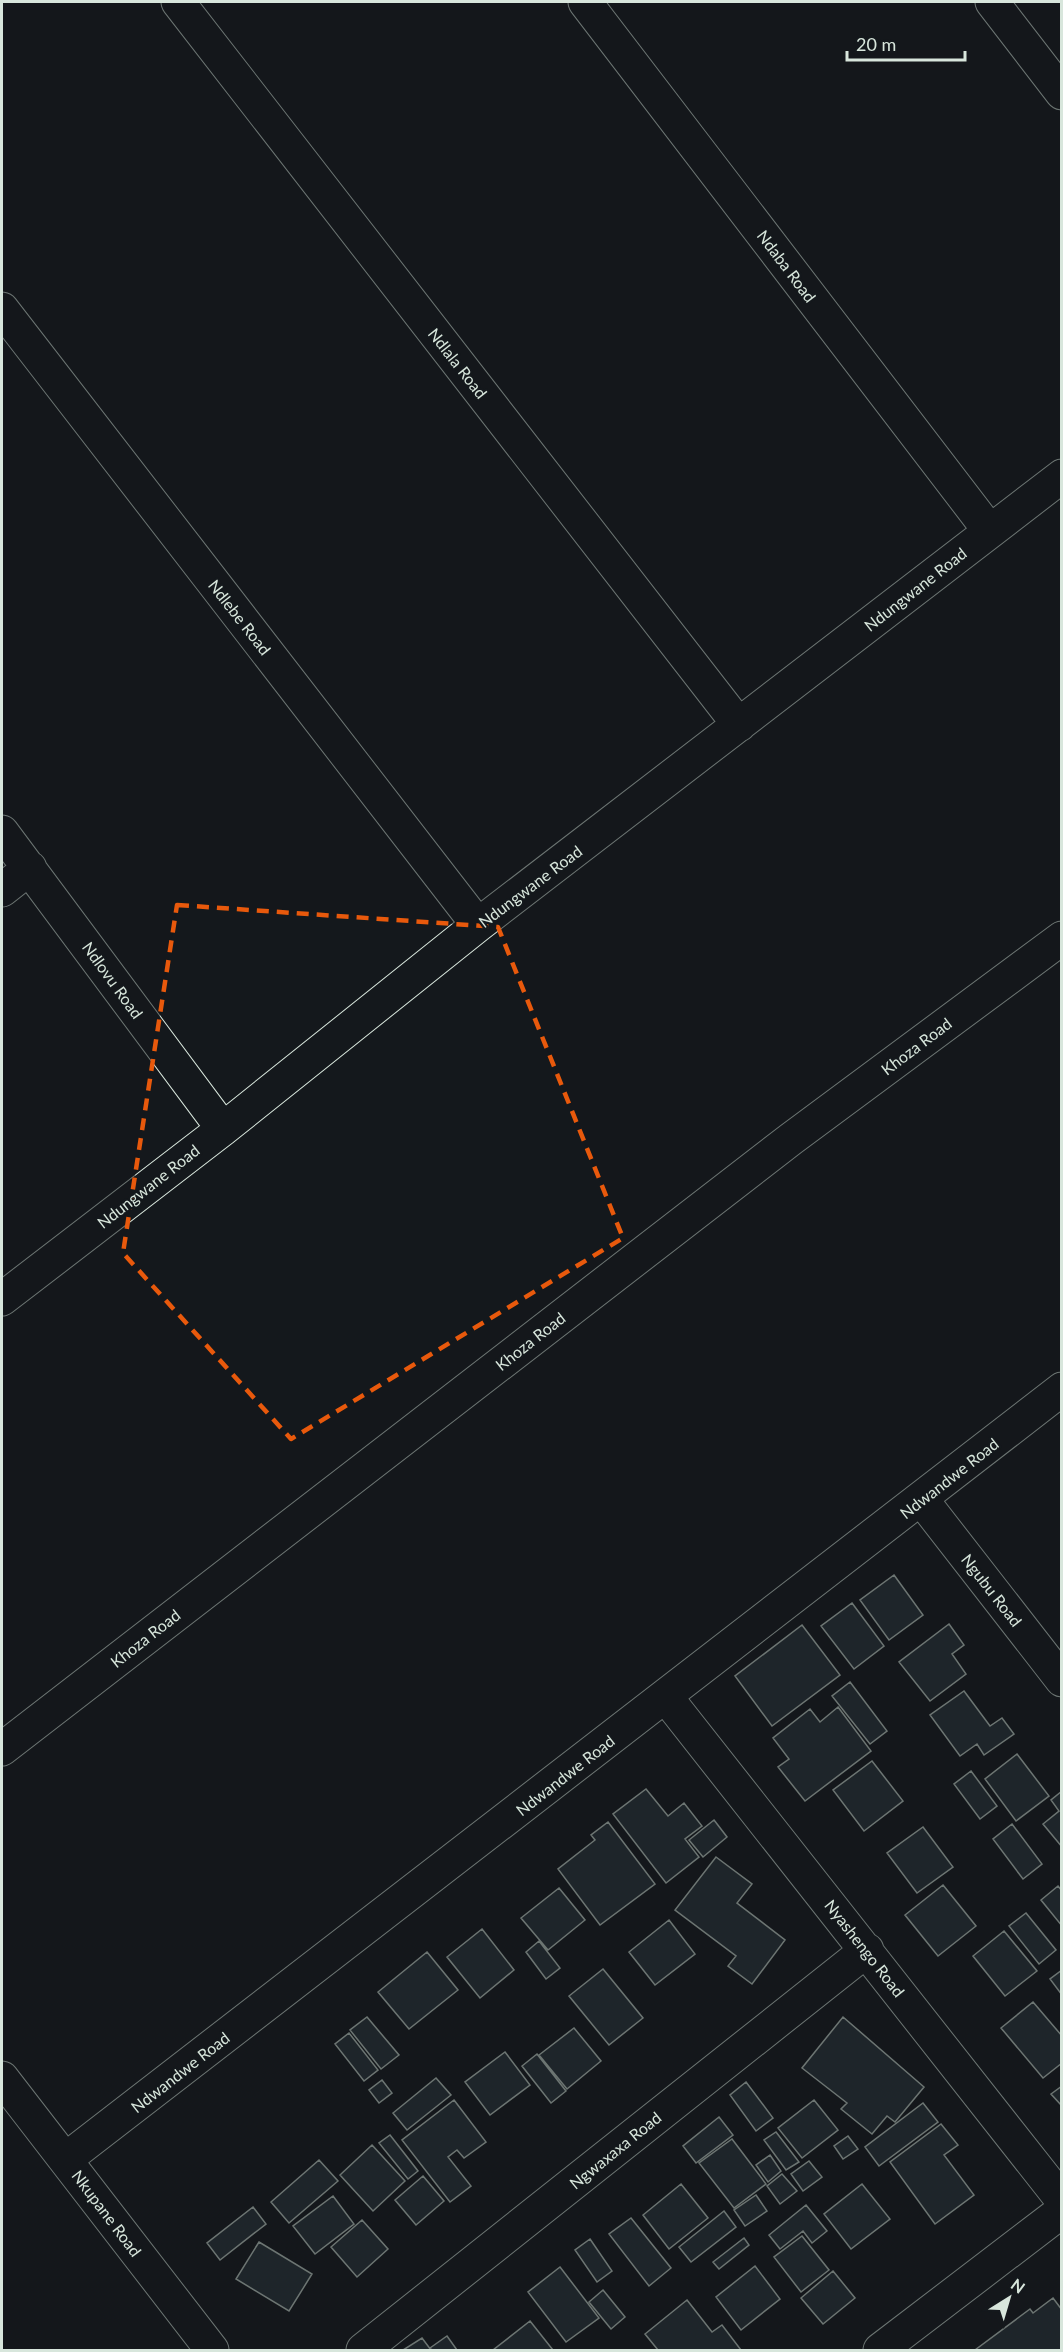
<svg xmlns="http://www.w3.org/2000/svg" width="1063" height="2352" viewBox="0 0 1063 2352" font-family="Lato,sans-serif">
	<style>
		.building { fill: #2c363c; stroke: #d8e6dc; stroke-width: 1.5 }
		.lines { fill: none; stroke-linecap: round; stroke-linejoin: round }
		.minor-casing { stroke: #d8e6dc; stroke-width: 35 }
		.minor { stroke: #14181c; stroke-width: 33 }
		.marked { fill: none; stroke: #e8590c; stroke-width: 4.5; stroke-dasharray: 12 8; stroke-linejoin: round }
		.labels { text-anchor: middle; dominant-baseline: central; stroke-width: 4.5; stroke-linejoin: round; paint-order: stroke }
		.street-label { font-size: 16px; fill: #d8e6dc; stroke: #14181c }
	</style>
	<rect width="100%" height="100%" fill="#14181c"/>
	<!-- building -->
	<path class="building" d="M894,1575L923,1615L889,1640L860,1600Z
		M852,1603L884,1646L854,1669L821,1626Z
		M949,1624L964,1645L952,1654L966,1674L930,1701L899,1662Z
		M802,1625L840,1675L772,1726L735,1676Z
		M850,1682L887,1731L870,1744L832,1696Z
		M964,1691L990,1726L1002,1718L1014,1734L984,1755L977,1744L960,1756L930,1715Z
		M838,1707L871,1751L805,1801L778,1767L789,1759L773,1738L810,1709L820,1722Z
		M1017,1754L1049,1796L1016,1821L985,1779Z
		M872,1761L903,1801L864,1831L833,1790Z
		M971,1771L997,1806L980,1819L954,1784Z
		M646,1789L668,1816L684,1803L702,1826L685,1839L699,1857L666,1883L613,1814Z
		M1062,1791V1847L1043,1824L1059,1811L1051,1800Z
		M714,1820L727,1837L703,1857L689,1840Z
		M608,1822L655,1884L600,1925L558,1869L595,1840L591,1835Z
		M1012,1824L1042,1864L1023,1879L993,1839Z
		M923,1827L953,1867L917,1893L887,1853Z
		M716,1857L752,1884L737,1903L785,1940L752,1984L728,1966L736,1956L675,1910Z
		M943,1885L976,1926L938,1956L905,1915Z
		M1058,1886L1062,1891V1926L1041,1900Z
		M559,1888L585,1920L548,1950L521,1918Z
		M1026,1913L1056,1950L1039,1964L1009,1926Z
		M669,1920L695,1954L655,1985L629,1952Z
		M482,1929L514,1970L480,1998L447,1957Z
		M1004,1931L1037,1971L1005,1996L973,1956Z
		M539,1941L560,1968L546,1979L526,1952Z
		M427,1952L458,1990L409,2029L378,1992Z
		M603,1969L643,2018L609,2045L569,1996Z
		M1062,1970V1995L1050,1979Z
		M1033,2002L1062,2036V2063L1043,2078L1001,2028Z
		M367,2017L399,2055L381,2069L350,2030Z
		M843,2017L924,2087L895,2122L887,2116L872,2134L841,2109L847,2103L802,2068Z
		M574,2028L601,2061L567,2089L539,2055Z
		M349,2033L378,2070L364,2081L335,2044Z
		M505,2052L530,2085L490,2115L465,2082Z
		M537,2054L566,2091L551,2103L522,2066Z
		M436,2078L451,2095L407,2130L393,2113Z
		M382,2080L392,2093L379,2103L369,2090Z
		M746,2082L773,2118L756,2131L730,2095Z
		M1062,2086V2106L1051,2094Z
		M454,2100L486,2142L464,2158L457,2150L448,2157L471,2186L450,2202L402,2140Z
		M814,2100L838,2130L802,2158L778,2128Z
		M923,2103L938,2122L879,2166L865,2147Z
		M719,2117L733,2135L696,2163L683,2146Z
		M941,2124L958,2145L944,2155L974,2195L935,2224L890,2162Z
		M776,2132L799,2162L786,2170L764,2140Z
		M390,2135L418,2171L408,2179L379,2143Z
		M848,2136L858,2149L843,2159L834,2146Z
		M732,2139L766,2184L734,2208L699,2163Z
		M372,2145L405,2181L373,2211L340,2175Z
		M770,2155L781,2171L768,2182L756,2165Z
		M319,2160L338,2181L289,2223L271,2202Z
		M809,2161L822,2177L803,2191L791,2174Z
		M782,2174L797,2191L780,2204L767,2186Z
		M423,2176L444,2201L416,2225L395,2200Z
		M681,2184L708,2218L669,2249L643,2215Z
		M862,2184L890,2219L851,2249L824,2214Z
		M756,2195L767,2211L745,2226L734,2210Z
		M333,2196L354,2224L315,2254L293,2226Z
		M806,2205L827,2231L812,2243L803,2231L780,2249L769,2235Z
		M253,2207L266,2224L220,2260L207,2243Z
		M724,2211L736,2227L691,2262L679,2247Z
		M631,2218L671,2268L649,2286L609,2234Z
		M362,2220L388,2249L357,2277L331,2247Z
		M802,2236L829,2270L801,2292L774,2257Z
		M744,2238L749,2245L719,2269L713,2262Z
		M590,2239L612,2271L597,2282L575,2250Z
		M259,2242L312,2274L289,2311L236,2279Z
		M755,2266L780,2299L741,2330L716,2297Z
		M560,2267L599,2318L566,2342L528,2292Z
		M833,2271L855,2298L823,2324L801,2298Z
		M603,2290L625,2317L611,2329L589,2302Z
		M1053,2298L1062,2310V2350H975L1030,2309L1033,2313Z
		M687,2300L712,2332L722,2325L741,2350H658L645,2334Z
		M530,2321L553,2350H493Z
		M447,2336L457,2350H432L430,2348Z
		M422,2338L431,2350H403Z"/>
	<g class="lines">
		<defs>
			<path id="minor" d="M178,2L739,725
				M585,2L989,530
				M992,2L1062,93
				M2,309L478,925
				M2,832L223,1129
				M2,890L30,868
				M2,1299L223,1129L478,925L1062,476
				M922,1500L1062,1680
				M666,1697L1062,2200
				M2,1749L791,1139L1062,938
				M2,2078L212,2350
				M66,2159L1062,1389
				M363,2350L867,1950
				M880,2350L1062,2211"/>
		</defs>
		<!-- minor casing -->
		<use href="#minor" class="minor-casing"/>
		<!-- minor -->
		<use href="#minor" class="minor"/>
	</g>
	<!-- marked area -->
	<path d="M0 0H1063V2352H0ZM177,905L498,927L623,1238L291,1439L123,1253Z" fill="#14181c" fill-opacity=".55" fill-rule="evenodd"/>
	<path class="marked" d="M177,905L498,927L623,1238L291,1439L123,1253Z"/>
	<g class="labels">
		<!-- street labels -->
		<g class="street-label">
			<text transform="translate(787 266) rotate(53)">Ndaba Road</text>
			<text transform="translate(458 363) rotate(52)">Ndlala Road</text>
			<text transform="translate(915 589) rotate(-38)">Ndungwane Road</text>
			<text transform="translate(240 617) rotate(52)">Ndlebe Road</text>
			<text transform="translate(530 886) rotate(-37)">Ndungwane Road</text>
			<text transform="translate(113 980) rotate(54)">Ndlovu Road</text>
			<text transform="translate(916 1046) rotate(-37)">Khoza Road</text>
			<text transform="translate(148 1186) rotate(-38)">Ndungwane Road</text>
			<text transform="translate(530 1341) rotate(-38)">Khoza Road</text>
			<text transform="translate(949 1478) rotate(-38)">Ndwandwe Road</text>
			<text transform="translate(992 1590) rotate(52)">Ngubu Road</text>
			<text transform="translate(145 1638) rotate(-38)">Khoza Road</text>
			<text transform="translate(565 1775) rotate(-38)">Ndwandwe Road</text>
			<text transform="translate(865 1948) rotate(52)">Nyashengo Road</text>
			<text transform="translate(180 2072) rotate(-38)">Ndwandwe Road</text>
			<text transform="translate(615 2150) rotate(-39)">Ngwaxaxa Road</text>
			<text transform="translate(107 2213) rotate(53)">Nkupane Road</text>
		</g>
	</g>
	<!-- border -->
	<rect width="1063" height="2352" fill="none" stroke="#d8e6dc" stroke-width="6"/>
	<!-- north arrow -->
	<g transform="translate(1009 2298) rotate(37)" stroke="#14181c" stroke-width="4.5" paint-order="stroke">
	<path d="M0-4.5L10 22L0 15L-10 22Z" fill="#d8e6dc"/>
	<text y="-9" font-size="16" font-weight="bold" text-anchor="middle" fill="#d8e6dc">N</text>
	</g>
	<!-- scale -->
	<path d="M847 51v9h118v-9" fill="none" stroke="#d8e6dc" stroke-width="3"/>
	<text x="856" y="51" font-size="18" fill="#d8e6dc" stroke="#14181c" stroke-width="4.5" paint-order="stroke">20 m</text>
</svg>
